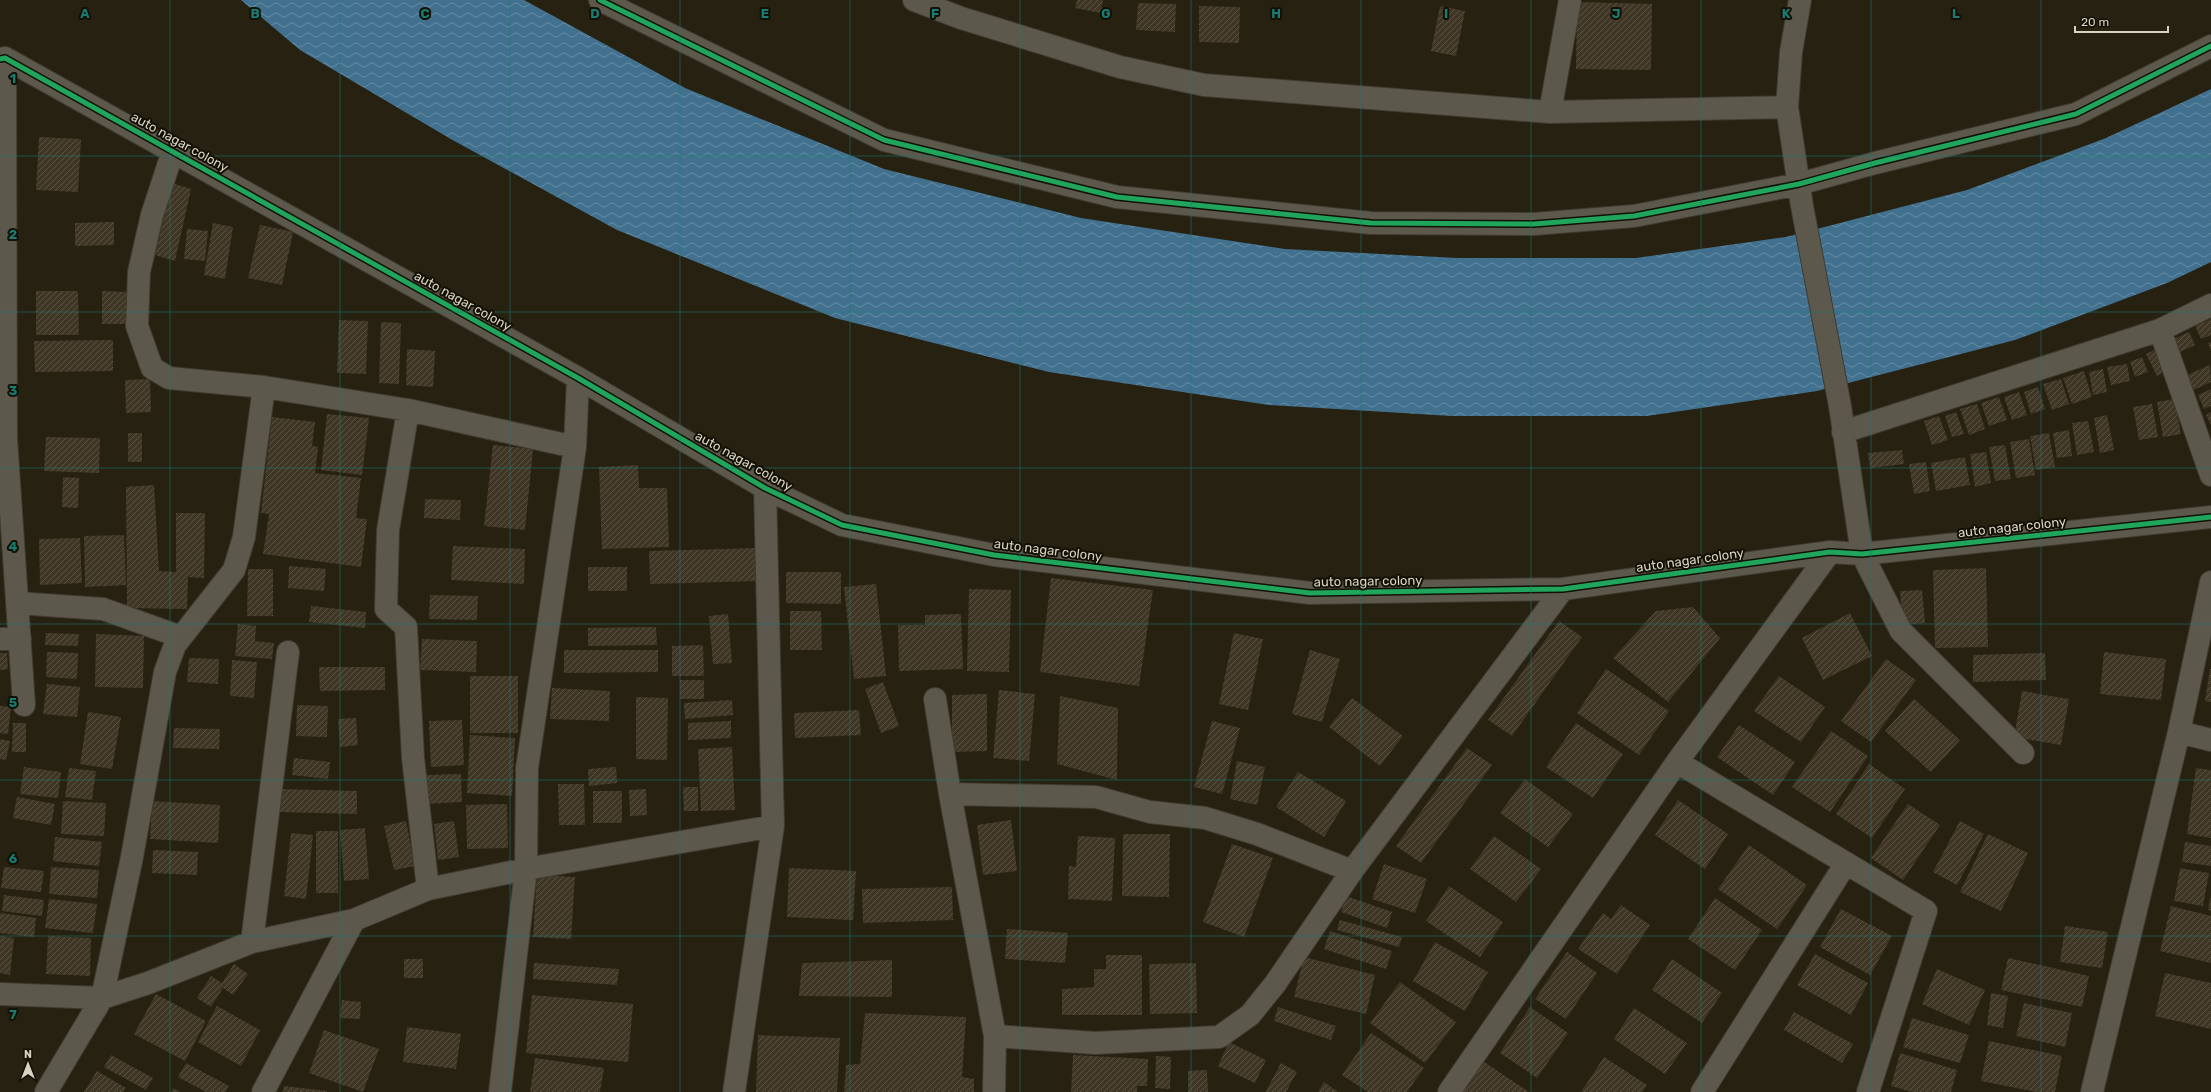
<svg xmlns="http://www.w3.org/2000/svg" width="2211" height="1092" viewBox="0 0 2211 1092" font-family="Rubik,sans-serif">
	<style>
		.water { fill: url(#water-waves) }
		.building { fill: url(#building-hatch) }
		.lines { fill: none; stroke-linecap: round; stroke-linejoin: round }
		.street-casing { stroke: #3f3b30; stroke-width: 24 }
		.street { stroke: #5c584c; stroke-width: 22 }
		.cycleway-casing { stroke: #131005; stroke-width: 8 }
		.cycleway { stroke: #20a55d; stroke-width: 5 }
		.grid { fill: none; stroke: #197b72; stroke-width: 1; stroke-opacity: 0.55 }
		.labels { text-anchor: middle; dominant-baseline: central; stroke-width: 4; stroke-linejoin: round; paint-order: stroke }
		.street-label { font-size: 13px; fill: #d8d3c2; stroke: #131005 }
		.grid-label { font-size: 13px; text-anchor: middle; font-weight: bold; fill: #197b72; stroke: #131005; stroke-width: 4; stroke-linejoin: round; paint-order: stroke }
	</style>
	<defs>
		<pattern id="water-waves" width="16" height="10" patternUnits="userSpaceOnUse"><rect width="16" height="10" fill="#42718f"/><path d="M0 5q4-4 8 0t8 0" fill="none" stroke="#658ba2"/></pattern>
		<pattern id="building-hatch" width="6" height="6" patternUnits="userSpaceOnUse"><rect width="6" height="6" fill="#403626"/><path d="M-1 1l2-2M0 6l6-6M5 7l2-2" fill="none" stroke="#5b5244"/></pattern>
	</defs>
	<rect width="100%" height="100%" fill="#262111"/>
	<!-- water -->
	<path class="water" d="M241,0H524L685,88L884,169L1081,218L1285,249L1457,258H1636L1786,237L1967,190L2106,138L2211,89V262L2167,283L2015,340L1817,391L1647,416H1452L1269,405L1049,372L835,318L617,230L449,138L300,50Z"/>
	<!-- building -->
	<path class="building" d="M1077,0H1103L1101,13L1075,8Z
		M1577,2L1652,4L1651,70L1576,69Z
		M1138,3L1176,4L1175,32L1136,30Z
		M1199,6L1240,7L1239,43L1199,42Z
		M1440,6L1465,11L1456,56L1431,51Z
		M39,137L81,139L78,192L36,190Z
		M172,183L191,189L175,261L155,255Z
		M114,222V245L75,246V223Z
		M213,223L233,227L225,279L204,275Z
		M260,225L293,232L282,285L248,278Z
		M187,229L208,231L205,261L184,259Z
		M36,291H78L79,335H36Z
		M102,291L128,292L127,324H102Z
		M2211,319V335L2201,339L2195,326Z
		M339,320L368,321L366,374L337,373Z
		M381,322L401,323L399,384L379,383Z
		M2189,332L2195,345L2173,355L2167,342Z
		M113,340V371L35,372L34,341Z
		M2211,342V351L2208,343Z
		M2159,348L2169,369L2157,376L2146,354Z
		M407,349L435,351L433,387L406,385Z
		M2142,357L2148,372L2135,377L2130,362Z
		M2127,364L2130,381L2111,385L2107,367Z
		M2210,365L2211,382L2193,390L2187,375Z
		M2103,369L2107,392L2093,395L2089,372Z
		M2084,371L2092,397L2072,404L2063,378Z
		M150,379L151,412L126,413L125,380Z
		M2061,379L2069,404L2052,410L2043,384Z
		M2038,387L2045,409L2031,414L2024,392Z
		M2211,389V406L2204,409L2198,395Z
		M2019,392L2027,415L2012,420L2004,397Z
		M1999,397L2007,420L1989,426L1981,403Z
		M2174,399L2181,434L2163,437L2157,402Z
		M1977,404L1985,429L1969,435L1960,409Z
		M2152,404L2158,437L2139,440L2133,407Z
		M1956,412L1964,434L1952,437L1945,416Z
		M2211,412V425L2206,415Z
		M327,414L369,418L362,475L321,470Z
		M2107,415L2114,450L2100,453L2094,418Z
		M1939,416L1948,440L1932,445L1924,421Z
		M272,417L315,422L312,446L318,447L315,473L361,478L356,518L367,519L361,567L263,554L269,514L261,513Z
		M2088,421L2094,452L2077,455L2072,423Z
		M2069,430L2072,456L2057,458L2053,433Z
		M128,433H142V462H128Z
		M2049,433L2055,467L2036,470L2030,436Z
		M46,437L100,438L99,473L44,471Z
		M2029,439L2035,475L2016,478L2010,442Z
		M493,445L533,449L525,530L484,526Z
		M2005,445L2011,479L1995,481L1989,447Z
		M1902,450L1904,464L1870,468L1868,453Z
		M1986,452L1991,483L1975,487L1970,454Z
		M1965,457L1970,485L1936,491L1931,463Z
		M1926,462L1930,491L1914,494L1909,464Z
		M638,465L639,488H667L669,547L602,549L599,467Z
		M63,477L79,478L78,508L62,507Z
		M154,485L159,571L176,572V513H205L204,578L188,577L187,609L127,608L126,487Z
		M425,499L461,500L460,520L424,518Z
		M124,535L126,585L85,587L84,536Z
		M80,538L82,583L40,585L39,539Z
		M453,546L525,549L524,584L451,580Z
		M760,548V581L650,584L649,551Z
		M289,566L326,569L324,591L288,588Z
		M588,567H627V591H588Z
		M1986,568L1988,647L1935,648L1933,570Z
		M248,569H273V616H247Z
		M786,572H841V604L786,603Z
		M1051,578L1153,590L1139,686L1040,672Z
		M876,584L886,676L854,679L844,587Z
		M969,589L1011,590L1009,672L967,671Z
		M1922,590L1925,623L1903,625L1900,591Z
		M430,595L478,596L477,620L429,619Z
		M311,606L366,612L365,628L309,622Z
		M1693,607L1720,638L1668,702L1613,658L1656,611Z
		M790,611H821L822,650H790Z
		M1850,613L1872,656L1823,680L1802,638Z
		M728,614L732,663L713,664L709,616Z
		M961,614L963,669L899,671L898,625H925V615Z
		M1559,621L1582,637L1512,736L1488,720Z
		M238,624L256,626L255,641L274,643L272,659L235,656Z
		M656,627L657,645L588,646V628Z
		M46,633L79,634L78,646L45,645Z
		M1234,633L1263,639L1248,710L1219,704Z
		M96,634L144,636L143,688L95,687Z
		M422,639L477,641L476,672L420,670Z
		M703,645L704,676H672V646Z
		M564,650H658V672L564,673Z
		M1310,650L1340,659L1322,722L1292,714Z
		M47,652L78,653L77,679L46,677Z
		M2104,652L2166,659L2161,700L2100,694Z
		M0,653H7L8,669L0,670Z
		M2045,653L2046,680L1973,682V655Z
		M189,658L219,659L218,684L187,682Z
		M1886,659L1916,680L1871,742L1841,721Z
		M232,660L257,662L254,698L230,696Z
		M319,667H385V690L320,691Z
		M1606,669L1669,711L1639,755L1577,713Z
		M2210,669H2211V702L2205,701Z
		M470,676H518V733H470Z
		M1779,676L1825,707L1801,742L1754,711Z
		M680,680H704V699H680Z
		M883,682L899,726L881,733L865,689Z
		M47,684L80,687L77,717L43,714Z
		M552,688L610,691L609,721L550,719Z
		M999,690L1035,694L1029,761L993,758Z
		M2022,691L2069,699L2061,745L2014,737Z
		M987,694V751L952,752V695Z
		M1060,696L1118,708L1117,780L1057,764Z
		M636,697L668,698L667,760L636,759Z
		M1352,698L1403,736L1380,766L1329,727Z
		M1914,699L1960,740L1931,772L1885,731Z
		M732,700L733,715L685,719L684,703Z
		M297,705L328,706L327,737L296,736Z
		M0,706L11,707L8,734L0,733Z
		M859,710L861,735L795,738L794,713Z
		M88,712L121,717L112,769L80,764Z
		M356,718L358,745L340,747L338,719Z
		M462,720L464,765L431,767L429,721Z
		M731,721V738L688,740V723Z
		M1212,721L1240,728L1222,794L1194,787Z
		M13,723H26V752H12Z
		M1576,723L1623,754L1593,798L1546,767Z
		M1739,725L1795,762L1773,795L1717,757Z
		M174,728L220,729L219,749L173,748Z
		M1831,731L1868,756L1830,812L1792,787Z
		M470,735L515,738L512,796L467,793Z
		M0,739L10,741L6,760L0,759Z
		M732,747L735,810L701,811L698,749Z
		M1467,748L1492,765L1421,863L1396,846Z
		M294,758L330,762L328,779L292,775Z
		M1237,761L1265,767L1257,805L1230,799Z
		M1869,764L1905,789L1872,838L1836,814Z
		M24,767L61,772L58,798L20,794Z
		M616,767L617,783L589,786L588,769Z
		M69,768L96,771L92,800L65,797Z
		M2196,768L2211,770V838L2187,834Z
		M1298,772L1346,801L1324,837L1276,807Z
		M461,774L462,802L424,804L423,775Z
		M1525,779L1573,814L1548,847L1500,813Z
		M558,784H584L585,825H559Z
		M683,787H698V811H684Z
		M279,789L357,791V814L278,812Z
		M646,789L647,815L630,816L629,790Z
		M593,791H622V823H593Z
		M17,797L55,804L51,825L13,818Z
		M1678,800L1728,834L1705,869L1655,835Z
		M63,801L106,803L104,836L61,834Z
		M152,801L220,805L218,843L150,839Z
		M507,804L508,848L467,849L466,805Z
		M1908,804L1940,825L1903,880L1871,858Z
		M1011,820L1017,871L983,875L977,825Z
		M406,821L415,866L394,870L384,826Z
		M454,821L459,857L438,860L434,824Z
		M1960,821L1984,834L1957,885L1933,872Z
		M365,828L369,879L344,881L340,830Z
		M316,831H338V893H316Z
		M291,833L313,835L306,899L284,896Z
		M1123,834H1170L1169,897L1122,896Z
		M1988,834L2028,853L2001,911L1960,892Z
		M1078,836L1115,838L1112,901L1068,899L1069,866L1076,867Z
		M1494,836L1541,869L1516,902L1470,869Z
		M55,837L102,842L99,866L53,861Z
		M2185,842L2211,846V866L2182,862Z
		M1232,844L1273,858L1244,937L1203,922Z
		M1749,845L1807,885L1777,929L1718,889Z
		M153,850L198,852L197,875L152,873Z
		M1384,864L1427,879L1415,913L1372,899Z
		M4,867L44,871L41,892L1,888Z
		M51,867L99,870L97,898L49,894Z
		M789,868L856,871L853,920L787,917Z
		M2180,868L2209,873L2203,906L2174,901Z
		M537,875L575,877L571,939L533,937Z
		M1449,886L1503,922L1480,957L1426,921Z
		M952,887L953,920L863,923L862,889Z
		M4,895L44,900L42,916L2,911Z
		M1346,896L1392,912L1387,928L1341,912Z
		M1715,898L1762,930L1735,970L1688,939Z
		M2210,898H2211V911L2208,910Z
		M49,899L97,904L93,933L45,928Z
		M1621,905L1650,925L1617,974L1578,949L1603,913L1611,919Z
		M2171,906L2211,916V963L2160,951Z
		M1841,909L1892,936L1870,975L1820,947Z
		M0,913L36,918L34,937L0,933Z
		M1340,920L1402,937L1399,947L1337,930Z
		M2065,926L2108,932L2102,968L2060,962Z
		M1007,929L1068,933L1065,963L1005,959Z
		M1330,931L1392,951L1386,969L1324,949Z
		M0,936L14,938L10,975L0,973Z
		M48,936L91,938L90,976L46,974Z
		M1435,942L1488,972L1465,1011L1413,981Z
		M1567,952L1597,973L1566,1019L1535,999Z
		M1815,954L1868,983L1851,1015L1797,985Z
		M1106,955H1142V1015H1062V989L1094,987V969H1106Z
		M1304,957L1375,975L1366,1014L1294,997Z
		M2008,958L2089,976L2082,1007L2001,990Z
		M404,959H423V978H404Z
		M1672,959L1722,993L1702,1023L1652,990Z
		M892,960V997L799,996L802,963Z
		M534,963L619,969L617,985L533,979Z
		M1196,963L1197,1013L1150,1014L1149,964Z
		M234,964L248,974L233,995L223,988L211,1007L197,998L211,976L222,983Z
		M1937,969L1985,990L1969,1025L1922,1004Z
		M2165,973L2211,983V1029L2155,1016Z
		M1400,982L1456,1022L1425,1063L1370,1023Z
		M1991,993L2008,996L2003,1028L1987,1025Z
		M156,994L206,1021L185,1061L134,1034Z
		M532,995L633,1004L628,1062L526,1053Z
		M342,1000L361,1002L360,1019L340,1018Z
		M2024,1003L2072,1013L2065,1047L2016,1036Z
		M217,1006L260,1030L241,1066L198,1042Z
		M1278,1007L1336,1026L1331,1040L1274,1021Z
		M1530,1007L1568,1033L1537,1078L1500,1053Z
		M1634,1008L1687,1043L1665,1074L1614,1039Z
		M1794,1012L1853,1044L1842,1063L1784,1030Z
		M865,1013L966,1017L962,1077L974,1079V1092H844L846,1065L860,1064Z
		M1912,1018L1969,1035L1960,1063L1903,1047Z
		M407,1027L461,1034L456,1069L403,1062Z
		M324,1030L379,1049L363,1092L309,1073Z
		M1371,1033L1424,1068L1407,1092H1368L1342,1075Z
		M758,1035L840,1038L837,1092H756Z
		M1989,1041L2062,1056L2055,1092H2037L1981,1081Z
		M1229,1042L1266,1060L1255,1083L1218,1066Z
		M1900,1053L1957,1070L1951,1092H1912L1891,1086Z
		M111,1055L153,1078L146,1090L104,1067Z
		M1073,1055L1148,1059L1147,1086H1137V1092H1071Z
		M1156,1056L1171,1057L1170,1089L1155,1088Z
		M1604,1057L1647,1085L1642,1092H1581Z
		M535,1058L604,1068L600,1092H530Z
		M1483,1061L1529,1092H1462Z
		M186,1063L229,1086L225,1092H206L178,1077Z
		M1281,1063L1297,1072L1286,1092H1267L1266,1091Z
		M1207,1070L1208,1092H1188V1071Z
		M97,1071L126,1088L123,1092H84Z
		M1324,1082L1338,1092H1318Z
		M284,1086L327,1091V1092H283Z
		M173,1088L181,1092H171Z"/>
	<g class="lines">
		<defs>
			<path id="street" d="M600,0L884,140L1117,197L1371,223L1534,224L1634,216L1799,184L1875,163L2076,114L2211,46
				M914,0L961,18L1120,67L1204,85L1550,112L1787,107
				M1800,0L1791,52L1787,107L1802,206L1840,406L1862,554L1901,631L2023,753
				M5,58L6,438L24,705
				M0,59L5,58L578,378L765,488L842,525L994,555L1310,593L1563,589L1830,552L1862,554L2211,517
				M1550,112L1570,0
				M173,151L152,215L139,272L137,326L152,368L169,378L264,387L408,410L575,447
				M2160,330L2211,475
				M408,410L388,530L386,609L406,627L413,758L428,889
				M1843,432L2160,330L2211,305
				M17,603L103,609L181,637
				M0,639H20
				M935,699L950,794L995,1036
				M2179,732L2211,740
				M1677,762L1926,911L1868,1092
				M950,794L1096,797L1150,812L1205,818L1257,834L1352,871
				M252,942L288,652
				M0,994L102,998L148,983L252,942L354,920L428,889L526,869L773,826
				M46,1092L102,998L132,857L165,672L175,645L234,570L244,537L264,387
				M263,1092L354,920
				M500,1092L526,869L527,768L575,447L578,378
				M734,1092L773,826L765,488
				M994,1092L995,1036L1095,1043L1219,1037L1250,1015L1275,984L1352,871L1563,589
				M1449,1092L1677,762L1830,552
				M1702,1092L1846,863
				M2092,1092L2179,732L2211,582"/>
		</defs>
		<!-- street casing -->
		<use href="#street" class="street-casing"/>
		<!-- street -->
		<use href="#street" class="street"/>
		<defs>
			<path id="cycleway" d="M600,0L884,140L1117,197L1371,223L1534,224L1634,216L1799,184L1875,163L2076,114L2211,46
				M0,59L5,58L578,378L765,488L842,525L994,555L1310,593L1563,589L1830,552L1862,554L2211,517"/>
		</defs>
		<!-- cycleway casing -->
		<use href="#cycleway" class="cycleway-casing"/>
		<!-- cycleway -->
		<use href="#cycleway" class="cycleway"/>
	</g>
	<!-- grid -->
	<path class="grid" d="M170,0V1092M340,0V1092M510,0V1092M680,0V1092M850,0V1092M1020,0V1092M1191,0V1092M1361,0V1092M1531,0V1092M1701,0V1092M1871,0V1092M2041,0V1092M0,156H2211M0,312H2211M0,468H2211M0,624H2211M0,780H2211M0,936H2211"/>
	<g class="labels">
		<!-- street labels -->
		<g class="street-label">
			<text transform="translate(180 142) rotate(29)">auto nagar colony</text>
			<text transform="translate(463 301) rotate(29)">auto nagar colony</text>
			<text transform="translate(744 461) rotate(29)">auto nagar colony</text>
			<text transform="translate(2012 527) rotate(-6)">auto nagar colony</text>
			<text transform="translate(1048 550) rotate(7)">auto nagar colony</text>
			<text transform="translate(1690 560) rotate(-8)">auto nagar colony</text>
			<text transform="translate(1368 581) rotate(-1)">auto nagar colony</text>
		</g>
	</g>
	<g class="grid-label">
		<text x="85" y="18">A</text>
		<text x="255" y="18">B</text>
		<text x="425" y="18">C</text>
		<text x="595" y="18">D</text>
		<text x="765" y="18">E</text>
		<text x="935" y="18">F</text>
		<text x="1106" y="18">G</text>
		<text x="1276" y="18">H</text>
		<text x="1446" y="18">I</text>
		<text x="1616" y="18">J</text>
		<text x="1786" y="18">K</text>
		<text x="1956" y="18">L</text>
		<text x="13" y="83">1</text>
		<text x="13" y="239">2</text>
		<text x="13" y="395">3</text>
		<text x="13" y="551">4</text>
		<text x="13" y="707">5</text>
		<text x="13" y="863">6</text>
		<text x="13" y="1019">7</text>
	</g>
	<!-- north arrow -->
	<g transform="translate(28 1064)" stroke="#131005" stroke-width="3" paint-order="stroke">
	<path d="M0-3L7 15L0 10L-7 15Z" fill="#d8d3c2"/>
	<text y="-6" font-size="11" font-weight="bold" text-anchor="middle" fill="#d8d3c2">N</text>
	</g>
	<!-- scale -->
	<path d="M2075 26v6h93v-6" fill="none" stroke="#d8d3c2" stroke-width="2"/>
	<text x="2081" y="26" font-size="12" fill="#d8d3c2" stroke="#131005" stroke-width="3" paint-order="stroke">20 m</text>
</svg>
